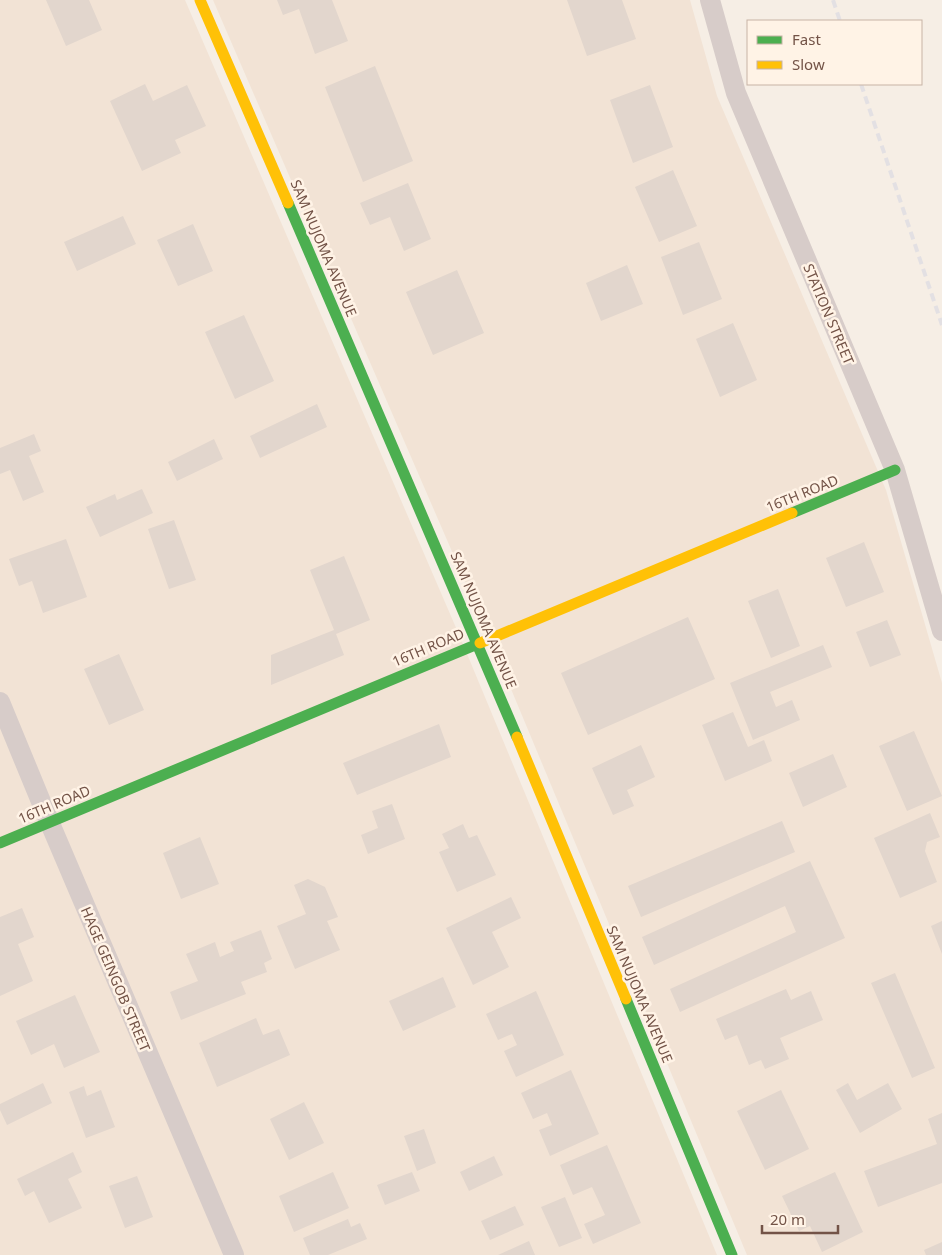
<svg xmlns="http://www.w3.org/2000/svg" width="942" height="1255" viewBox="0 0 942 1255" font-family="'Noto Sans',sans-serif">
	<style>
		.residential { fill: #f2e3d5 }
		.building { fill: #e2d6cd }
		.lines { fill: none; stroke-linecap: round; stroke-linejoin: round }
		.street { stroke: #d7ccc9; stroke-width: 20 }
		.fast { stroke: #4caf50; stroke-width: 11 }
		.slow { stroke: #ffc107; stroke-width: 11 }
		.rail { stroke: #e3e0e3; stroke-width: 4; stroke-dasharray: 8 5; stroke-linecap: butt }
		.labels { text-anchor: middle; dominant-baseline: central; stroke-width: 5; stroke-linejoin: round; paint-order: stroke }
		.street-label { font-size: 14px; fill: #735347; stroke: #fff3e6 }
	</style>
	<rect width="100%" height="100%" fill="#f6eee5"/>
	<!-- residential -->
	<path class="residential" d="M0,0H185L460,637L717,1255H0Z
		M213,0H690L717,96L886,490L942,683V1255H747L496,653Z"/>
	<!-- building -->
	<path class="building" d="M46,0H89L102,30L66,46Z
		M277,0H332L348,41L315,54L299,9L283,15Z
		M567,0H622L636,39L587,56Z
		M375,66L413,161L363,182L325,87Z
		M145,84L153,101L187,85L206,126L175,140L181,153L142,171L110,101Z
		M650,85L673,147L633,163L610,100Z
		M673,170L697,226L659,242L635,187Z
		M408,183L431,239L404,251L390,217L370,225L360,203Z
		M123,216L136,244L77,271L64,242Z
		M193,224L213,271L178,286L157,240Z
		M699,242L722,299L683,315L661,257Z
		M627,265L643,304L601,321L586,283Z
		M457,270L484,333L433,355L406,292Z
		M244,315L274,381L235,399L205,332Z
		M733,323L757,380L720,397L696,339Z
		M317,404L327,427L260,458L250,436Z
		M34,434L41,451L29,456L44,492L23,501L10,470L0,474V448Z
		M214,439L223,459L177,481L168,462Z
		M142,489L153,513L100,537L86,507L115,494L117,500Z
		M174,520L196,580L169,589L148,529Z
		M66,539L87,597L43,613L32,581L19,586L9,559Z
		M864,542L884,592L846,607L826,558Z
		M344,556L370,620L336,634L344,655L271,685V655L334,630L310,570Z
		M778,589L800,646L771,658L748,601Z
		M688,617L715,679L588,735L561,673Z
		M887,620L901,655L870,667L856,632Z
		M823,645L832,667L770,692L776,707L792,700L800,720L753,740L730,683Z
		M119,654L144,710L109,725L84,669Z
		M733,712L748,747L764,740L772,761L725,781L702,725Z
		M439,724L451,757L357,795L343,763Z
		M914,731L942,796L907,811L879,746Z
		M641,745L655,777L627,790L634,806L613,815L592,768Z
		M833,754L847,787L803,807L789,773Z
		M392,804L405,839L368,854L361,835L378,828L372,811Z
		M930,813L940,837L927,842L925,851L937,882L900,898L874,838Z
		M782,821L795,852L641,917L628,886Z
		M463,824L469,838L477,835L496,875L457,892L439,852L449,848L442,834Z
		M200,837L219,884L181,899L163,853Z
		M810,861L845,938L680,1012L670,989L796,932L785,906L654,965L642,937Z
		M308,879L325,887L338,917L327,921L340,950L295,969L277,926L306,914L294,885Z
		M511,897L521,918L492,932L509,967L473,985L446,928Z
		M22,908L34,937L18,944L33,981L0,996V917Z
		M942,921V954L931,926Z
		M261,930L272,959L264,963L267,972L241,982L246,994L181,1020L170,992L198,981L186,954L215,942L220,957L234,951L230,942Z
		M895,973L935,1068L912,1078L871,983Z
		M443,977L456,1007L403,1031L389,1001Z
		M786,989L791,1000L811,991L823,1020L780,1038L789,1059L765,1069L761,1060L749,1065L737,1035L725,1040L716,1019Z
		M536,991L564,1055L516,1077L504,1051L517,1045L512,1034L498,1040L486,1014Z
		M75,995L100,1052L64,1068L54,1044L31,1055L16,1021Z
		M256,1018L263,1035L279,1029L290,1055L217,1087L199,1043Z
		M571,1070L599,1134L550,1156L539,1130L552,1125L547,1113L533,1119L521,1093Z
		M43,1083L52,1103L7,1125L0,1110V1104Z
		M848,1083L857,1100L888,1083L902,1109L860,1133L836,1090Z
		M84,1086L87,1096L101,1090L115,1127L86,1138L69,1092Z
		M781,1090L809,1149L765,1170L737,1111Z
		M304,1102L324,1143L289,1160L270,1119Z
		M942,1113V1183L878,1207L864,1171L937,1144L928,1119Z
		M424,1129L436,1163L417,1171L404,1136Z
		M607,1145L641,1223L593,1244L584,1224L605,1215L592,1187L573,1195L560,1165Z
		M73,1152L82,1172L68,1179L82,1208L49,1223L34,1191L25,1196L17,1179Z
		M494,1156L503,1175L469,1191L460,1172Z
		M333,1172L349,1208L294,1232L279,1196Z
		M412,1172L420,1191L385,1205L377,1185Z
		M835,1172L863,1232L822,1252L810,1226L799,1231L782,1196Z
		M137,1176L153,1217L125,1228L109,1186Z
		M565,1197L582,1238L559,1247L541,1207Z
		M515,1206L524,1225L490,1240L481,1221Z
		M348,1219L351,1227L360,1223L367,1239L328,1255H310L303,1238Z
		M529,1241L535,1255H498Z
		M942,1242V1255H926L924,1250Z"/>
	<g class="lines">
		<!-- street -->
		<path class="street" d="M710,0L736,93L895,470L942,631
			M0,702L49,821L234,1255"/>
		<!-- fast -->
		<path class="fast" d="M288,203L517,737
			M792,513L895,470
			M0,843L480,643
			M626,999L732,1255"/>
		<!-- slow -->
		<path class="slow" d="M200,0L288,203
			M480,643L792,513
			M517,737L626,999"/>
		<!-- rail -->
		<path class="rail" d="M833,0L840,21
			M861,84L942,325"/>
	</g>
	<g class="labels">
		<!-- street labels -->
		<g class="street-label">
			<text transform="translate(324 248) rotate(67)">SAM NUJOMA AVENUE</text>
			<text transform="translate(829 314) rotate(67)">STATION STREET</text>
			<text transform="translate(802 493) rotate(-22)">16TH ROAD</text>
			<text transform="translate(484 620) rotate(67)">SAM NUJOMA AVENUE</text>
			<text transform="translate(428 647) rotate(-23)">16TH ROAD</text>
			<text transform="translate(54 804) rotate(-23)">16TH ROAD</text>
			<text transform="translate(116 979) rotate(67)">HAGE GEINGOB STREET</text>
			<text transform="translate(640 994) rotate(67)">SAM NUJOMA AVENUE</text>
		</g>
	</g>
	<!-- legend -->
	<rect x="747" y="20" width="175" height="65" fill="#fff3e6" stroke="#c7b3a6"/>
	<rect x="757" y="36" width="25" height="8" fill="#4caf50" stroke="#c7b3a6"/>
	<text x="792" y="45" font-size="15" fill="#735347">Fast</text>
	<rect x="757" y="61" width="25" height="8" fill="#ffc107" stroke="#c7b3a6"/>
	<text x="792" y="70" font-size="15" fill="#735347">Slow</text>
	<!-- scale -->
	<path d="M762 1225v8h76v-8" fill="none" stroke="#735347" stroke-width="2.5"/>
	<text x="770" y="1225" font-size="15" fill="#735347" stroke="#fff3e6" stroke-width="4" paint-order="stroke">20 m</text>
</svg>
